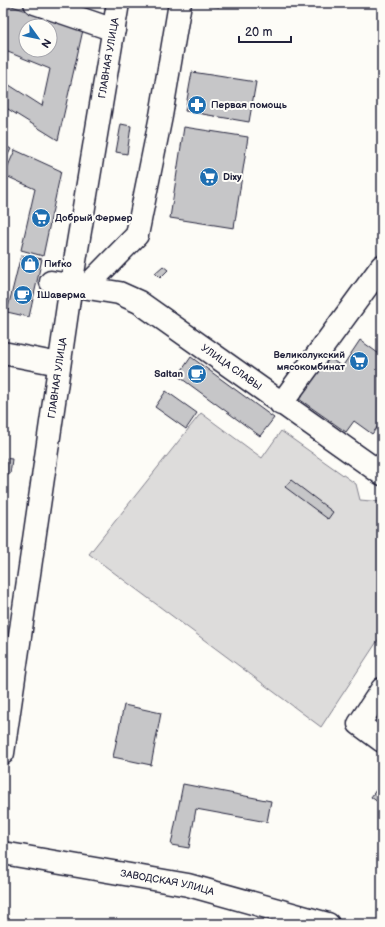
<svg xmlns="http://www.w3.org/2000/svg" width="385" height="927" viewBox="0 0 385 927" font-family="'Balsamiq Sans',sans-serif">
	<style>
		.green { fill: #dddcdb; stroke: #807f8b }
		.building { fill: #c6c6c8; stroke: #22223b; fill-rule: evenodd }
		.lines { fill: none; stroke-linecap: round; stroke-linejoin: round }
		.minor-casing { stroke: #22223b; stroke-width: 25 }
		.major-casing { stroke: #22223b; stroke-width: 25 }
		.minor { stroke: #fdfcf7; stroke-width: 22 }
		.major { stroke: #fdfcf7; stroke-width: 22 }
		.labels { text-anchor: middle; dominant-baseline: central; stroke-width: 4; stroke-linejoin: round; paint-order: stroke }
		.street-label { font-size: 10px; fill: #22223b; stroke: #fdfcf7 }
		.poi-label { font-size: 10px; font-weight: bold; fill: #22223b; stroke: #fdfcf7; text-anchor: start }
	</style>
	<rect width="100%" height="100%" fill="#fdfcf7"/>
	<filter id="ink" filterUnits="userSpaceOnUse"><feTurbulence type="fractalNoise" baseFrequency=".025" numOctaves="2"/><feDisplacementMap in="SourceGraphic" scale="8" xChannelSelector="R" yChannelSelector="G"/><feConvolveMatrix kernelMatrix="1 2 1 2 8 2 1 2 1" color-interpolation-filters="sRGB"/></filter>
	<g filter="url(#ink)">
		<!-- green -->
		<path class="green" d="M201,413L262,458L281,431L356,484L360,500L382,502V634L321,727L89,554Z"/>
		<!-- building -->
		<path class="building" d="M3,3L83,30L58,140L3,106V81L42,106L50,69L3,50ZM26,26H50V50H26Z
			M208,3H220L219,7L208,5Z
			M192,72L256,82L249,122L185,111Z
			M121,124L131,126L127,154L116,152Z
			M184,127L248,137L234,228L170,218Z
			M3,144L11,149L3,164Z
			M15,150L61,171L43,256L21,250L35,189L4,175Z
			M21,255L42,259L29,317L7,312Z
			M163,266L168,270L160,278L155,273Z
			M3,305L8,308L3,317Z
			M360,340L382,356V421L372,434L354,421L346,432L299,399L329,357L342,367Z
			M191,357L274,418L260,436L178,376Z
			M166,391L197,413L186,429L155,407Z
			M3,458L12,459L10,474L3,473Z
			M291,480L333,512L328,519L285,487Z
			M124,705L161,713L151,765L113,757Z
			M382,717V731L376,726Z
			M382,782V805L371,797Z
			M183,784L271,801L267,822L196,809L189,848L171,845Z"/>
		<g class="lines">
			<defs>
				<g id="minor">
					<path d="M35,3L114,30"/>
					<path id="s1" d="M51,282L119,293L139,302L382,474"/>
					<path d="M86,287L137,235L161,116L180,3"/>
					<path d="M3,353L59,364"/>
					<path d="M281,404L382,266"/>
					<path d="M382,689L359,724L382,741"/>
					<path id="s2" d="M3,853L188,885L328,924"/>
				</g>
				<g id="major">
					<path id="s3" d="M3,753L71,285L118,3"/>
				</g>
			</defs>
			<!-- minor casing -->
			<use href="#minor" class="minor-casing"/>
			<!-- major casing -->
			<use href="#major" class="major-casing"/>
			<!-- minor -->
			<use href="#minor" class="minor"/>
			<!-- major -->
			<use href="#major" class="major"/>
		</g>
	</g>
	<!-- icons -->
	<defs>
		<symbol id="pharmacy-disc" viewBox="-11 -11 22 22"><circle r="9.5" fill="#1f6fb2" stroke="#fdfcf7"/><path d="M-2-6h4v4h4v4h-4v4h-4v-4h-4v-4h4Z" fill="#fff"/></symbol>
		<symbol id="supermarket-disc" viewBox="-11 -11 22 22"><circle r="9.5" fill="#1f6fb2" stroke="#fdfcf7"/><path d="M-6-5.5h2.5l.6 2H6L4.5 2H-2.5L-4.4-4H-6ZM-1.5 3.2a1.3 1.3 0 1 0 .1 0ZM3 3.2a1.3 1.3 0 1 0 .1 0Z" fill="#fff"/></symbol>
		<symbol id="shop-disc" viewBox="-11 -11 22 22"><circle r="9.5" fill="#1f6fb2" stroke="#fdfcf7"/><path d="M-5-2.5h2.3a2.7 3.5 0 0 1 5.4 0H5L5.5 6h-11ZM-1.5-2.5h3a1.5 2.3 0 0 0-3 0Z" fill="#fff"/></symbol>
		<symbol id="cafe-disc" viewBox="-11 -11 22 22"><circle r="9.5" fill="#1f6fb2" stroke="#fdfcf7"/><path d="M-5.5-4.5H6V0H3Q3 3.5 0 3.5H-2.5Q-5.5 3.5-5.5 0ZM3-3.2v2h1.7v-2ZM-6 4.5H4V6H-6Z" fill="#fff"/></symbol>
	</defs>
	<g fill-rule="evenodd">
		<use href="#pharmacy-disc" x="186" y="94" width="22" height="22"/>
		<use href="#supermarket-disc" x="198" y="166" width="22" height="22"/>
		<use href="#supermarket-disc" x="30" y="207" width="22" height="22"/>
		<use href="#shop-disc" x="19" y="253" width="22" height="22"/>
		<use href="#cafe-disc" x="12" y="284" width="22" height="22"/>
		<use href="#supermarket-disc" x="348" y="350" width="22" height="22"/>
		<use href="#cafe-disc" x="186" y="363" width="22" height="22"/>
	</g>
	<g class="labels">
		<!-- street labels -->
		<g class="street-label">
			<text stroke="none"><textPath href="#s3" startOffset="703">ГЛАВНАЯ УЛИЦА</textPath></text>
			<text stroke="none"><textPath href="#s1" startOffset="204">УЛИЦА СЛАВЫ</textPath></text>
			<text stroke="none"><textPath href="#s3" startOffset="379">ГЛАВНАЯ УЛИЦА</textPath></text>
			<text stroke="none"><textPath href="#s2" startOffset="167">ЗАВОДСКАЯ УЛИЦА</textPath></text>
		</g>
		<!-- poi labels -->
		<g class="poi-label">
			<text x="211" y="105">Первая помощь</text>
			<text x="223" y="177">Dixy</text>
			<text x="55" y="218">Добрый Фермер</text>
			<text x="44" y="264">Пиfко</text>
			<text x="37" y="295">IШаверма</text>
			<text x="345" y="355" text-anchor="end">Великолукский<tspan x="345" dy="12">мясокомбинат</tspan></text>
			<text x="183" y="374" text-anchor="end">Saltan</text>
		</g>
	</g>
	<!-- margin -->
	<rect width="385" height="927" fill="none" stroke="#fdfcf7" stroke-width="16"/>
	<rect x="8" y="8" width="369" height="911" fill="none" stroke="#22223b" stroke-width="1.5" filter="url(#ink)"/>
	<!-- north arrow -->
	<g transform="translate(38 38) rotate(123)"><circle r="19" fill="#fdfcf7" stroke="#a5a5ac"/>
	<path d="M0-3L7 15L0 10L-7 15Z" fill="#1f6fb2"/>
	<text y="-6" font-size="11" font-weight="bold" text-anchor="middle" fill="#22223b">N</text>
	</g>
	<!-- scale -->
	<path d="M239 36v6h52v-6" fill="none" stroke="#22223b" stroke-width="2"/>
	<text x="245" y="36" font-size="12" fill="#22223b" stroke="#fdfcf7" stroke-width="3" paint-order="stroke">20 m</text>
</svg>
